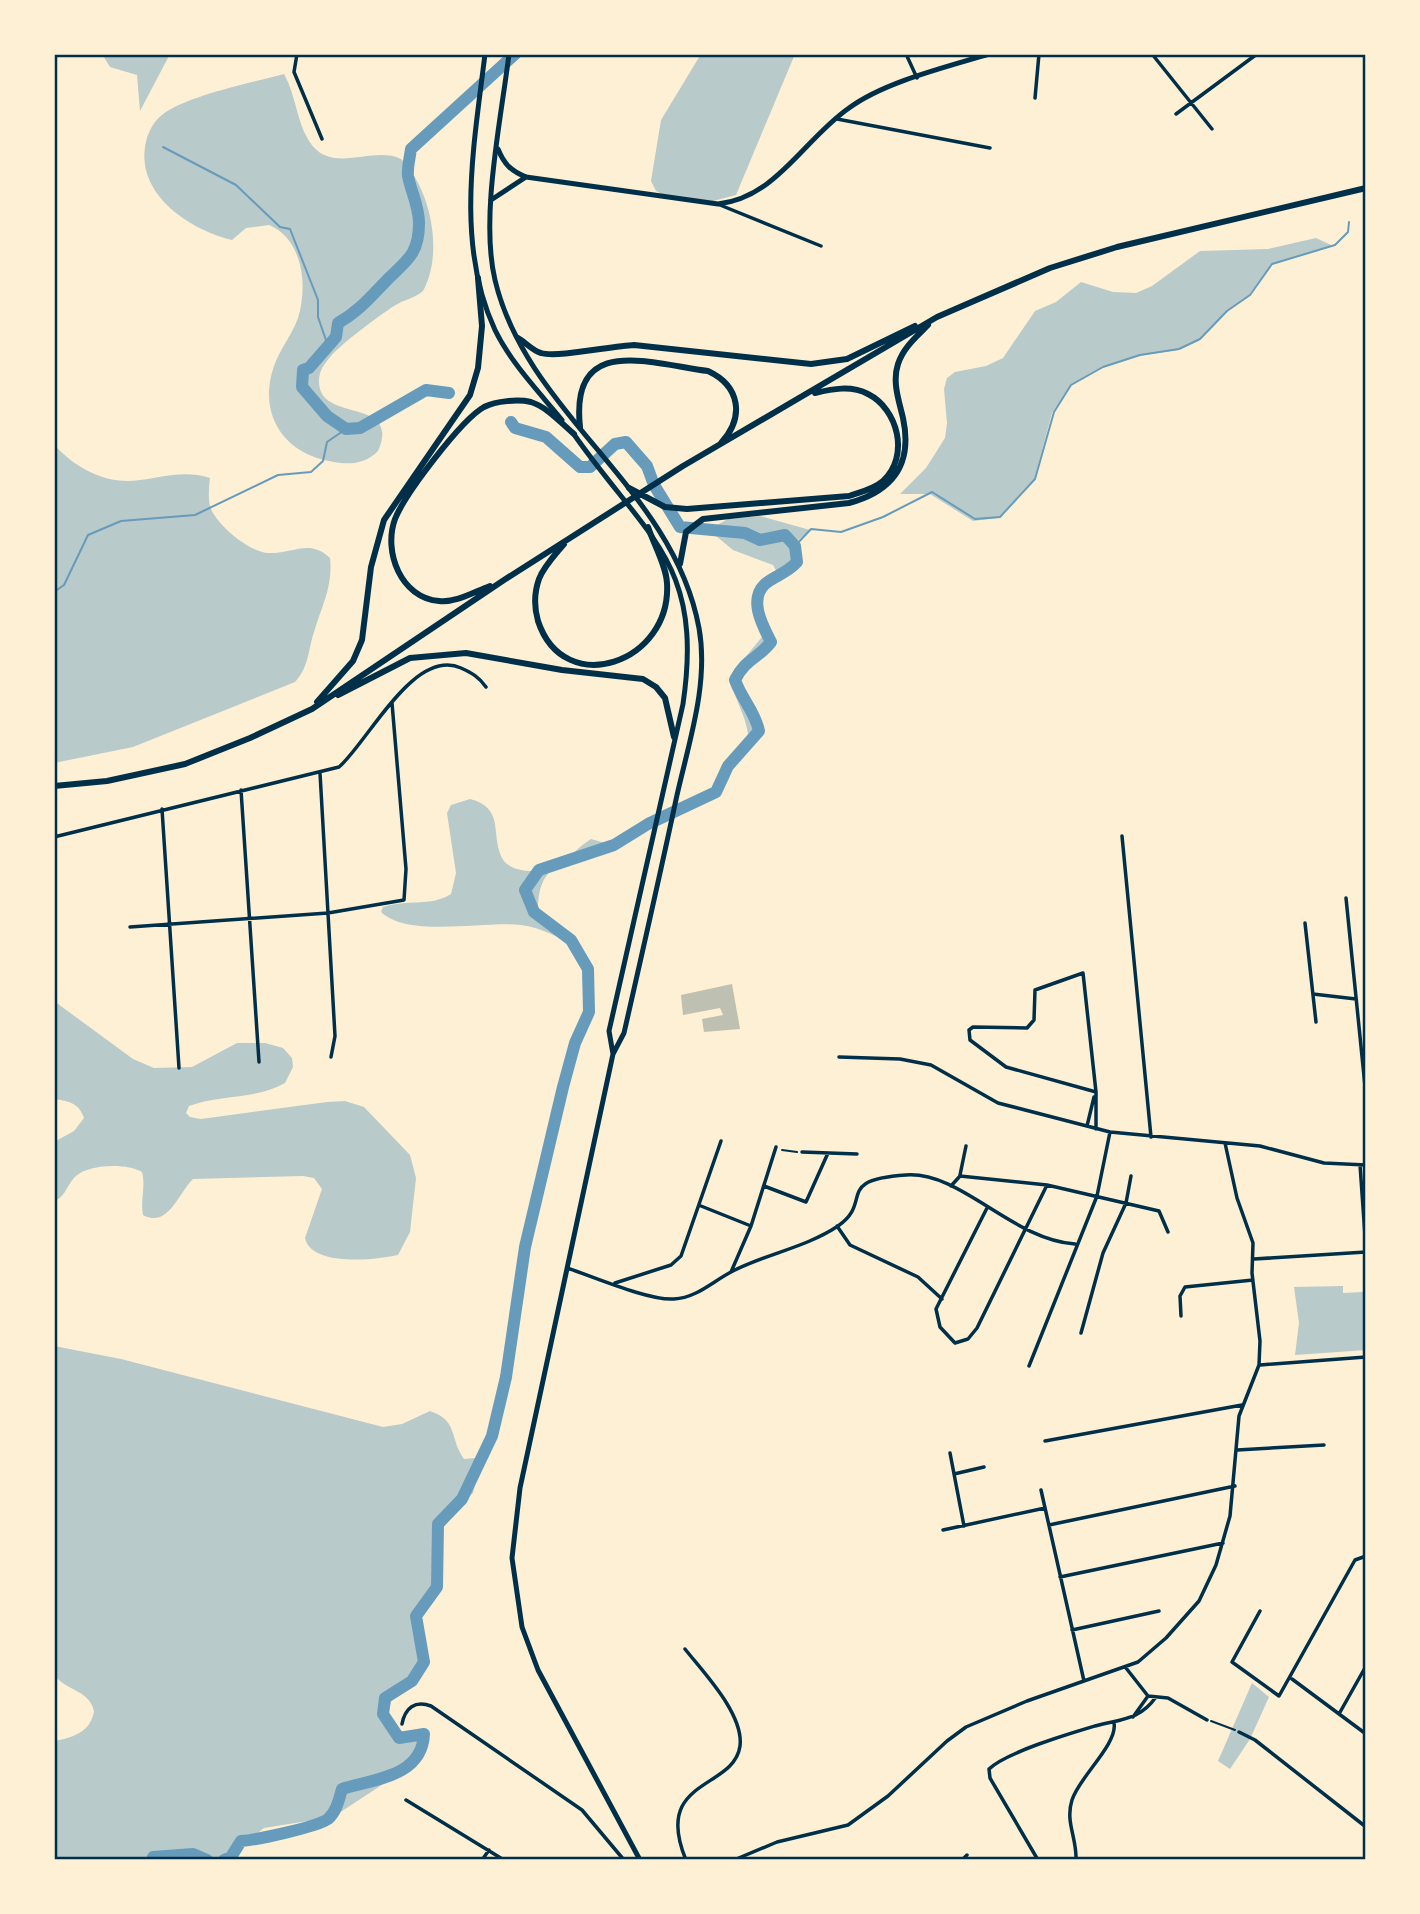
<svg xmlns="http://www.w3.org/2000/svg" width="1420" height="1914" viewBox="0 0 1420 1914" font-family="Karla,sans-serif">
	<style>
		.green { fill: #b9caca }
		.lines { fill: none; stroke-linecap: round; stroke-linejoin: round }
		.stream { stroke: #669bbc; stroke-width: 2 }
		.river { stroke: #669bbc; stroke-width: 12 }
		.building { fill: #bec0b2 }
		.path { stroke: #003049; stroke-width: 2 }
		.minor { stroke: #003049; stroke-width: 3.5 }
		.secondary { stroke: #003049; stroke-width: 5 }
		.primary { stroke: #003049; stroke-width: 5 }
		.trunk { stroke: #003049; stroke-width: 6 }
		.neatline { fill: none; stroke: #003049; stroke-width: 2.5 }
	</style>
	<rect width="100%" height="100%" fill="#fdf0d5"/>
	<!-- green -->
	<path class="green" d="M102,54H170L140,111L137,75L110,67Z
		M701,54H795L736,195L713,201L665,196L656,191L651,181L661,120Z
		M284,74C296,95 296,120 309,141C331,176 372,145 401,159C431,189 444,253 423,291C415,298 403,300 394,306C379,316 336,347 327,361C322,367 319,373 319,381C318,424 402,396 378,451C364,465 348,465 329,461C281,452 258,411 274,366C280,349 292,335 298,318C308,286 303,239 269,225L246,228L232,240C189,230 134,193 146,142C148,132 154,121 162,115C185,96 254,82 284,74Z
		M1316,238L1333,246L1271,265L1248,296L1225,313L1198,341L1178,350L1138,356L1101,368L1069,387L1052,413L1034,480L998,518L973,521L930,494H900L926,468L945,438L947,423L944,389L947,378L955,372L986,366L1003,358L1035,311L1056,302L1081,282L1113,292L1136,293L1152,286L1200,251L1268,249Z
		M54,445C77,469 106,485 140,480C165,477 185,470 210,478C209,487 208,497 210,506C215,524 249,552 268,553C293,554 310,538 330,558C333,587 322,605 314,632C308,650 309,667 295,682L133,747L54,763Z
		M760,516L810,530L794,544L795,564L780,578L773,565L733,550L716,536L719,524L728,519Z
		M766,632L769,643L745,665L738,679C752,704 768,717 749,744C748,715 734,702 730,676Z
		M470,799C504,808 491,831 501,856C508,874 541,874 556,866C569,859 578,847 591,839L605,843L609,851C566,864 538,859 538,912L578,945C558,939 542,927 521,925C483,921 408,938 381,912L383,907C406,899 431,907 451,894L456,873L447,813L451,805Z
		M54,1001L133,1059L154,1068L192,1067L237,1043H265L283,1048L292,1058L293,1067L285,1083C255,1100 220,1094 189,1106L186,1113L190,1117L201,1119L327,1102L345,1101L364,1107L410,1155L416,1178L410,1232L398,1255C376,1260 311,1267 305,1238L322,1189L314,1178L303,1176L193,1179C179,1192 168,1229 143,1215C140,1200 146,1186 142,1172C127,1163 89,1164 76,1176C67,1184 66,1197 54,1201V1142L74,1131L84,1118C79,1103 69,1101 54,1099Z
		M1343,1286V1293L1363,1292L1366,1350L1295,1355L1299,1323L1294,1287Z
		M54,1346L121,1359L383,1427L402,1424L430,1411C459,1421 449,1438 464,1459L475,1458L483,1451L473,1493L449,1514L443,1529L441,1571L418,1621L423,1660L420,1677L393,1693L388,1716L391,1729L419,1738L406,1769L333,1817L264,1828L225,1858L54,1860V1741C72,1738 91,1732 94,1711C89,1690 67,1691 54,1675Z
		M1252,1683L1269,1697L1250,1739L1230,1769L1218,1761Z"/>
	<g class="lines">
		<!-- stream -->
		<path class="stream" d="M163,147L236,185L280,227L290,229L318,300V317L328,346
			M795,546L811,529L841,532L883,517L932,492L975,519L1000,517L1035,479L1054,412L1071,385L1103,367L1140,355L1179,349L1200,339L1227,311L1250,295L1272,264L1335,245L1348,232L1349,222
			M54,592L64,585L88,535L121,521L195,515L278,475L311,472L323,461L327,442L346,429"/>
		<!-- river -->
		<path class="river" d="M449,393L426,390L360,428L346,429L327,416L302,387L303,370L309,368L336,337L338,323C360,311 373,294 390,277C409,259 419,252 419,223C419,206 411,192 408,176C407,168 410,157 411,149L515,54
			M153,1860V1857L193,1854L207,1860
			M224,1860L231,1857L241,1841C256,1840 317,1827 328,1819C337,1811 339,1799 342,1789C374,1779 422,1777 424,1734L399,1738L383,1714L385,1698L412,1681L424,1662L416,1616L437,1587L438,1524L462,1499L492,1436L506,1377L525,1247L563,1087L575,1043L589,1012L588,969L571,940L534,912L525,890L539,870L614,845L648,824L716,792L728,766L759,731C755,711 742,700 735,680C746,658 758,659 771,642C763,626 748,600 765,584C774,576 786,574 797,562L795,546L785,535L760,540L745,533L680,527L654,485L647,466L626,442L615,444L590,467H580L546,437L515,428L511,422"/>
	</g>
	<!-- building -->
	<path class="building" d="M732,984L740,1029L704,1032L702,1019L723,1015L720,1008L683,1015L681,995Z"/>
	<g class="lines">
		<!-- path -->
		<path class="path" d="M782,1150L797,1152
			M1211,1721L1235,1730"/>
		<!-- minor -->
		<path class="minor" d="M297,54L294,72L322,139
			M906,54L917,78
			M1152,54L1212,129
			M1035,98L1039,54
			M1176,114L1257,54
			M837,119L990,148
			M720,205L821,246
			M320,773L335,1036L331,1057
			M241,790L259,1062
			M162,809L179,1068
			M1122,836L1151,1137
			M54,837L339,767C368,742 414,647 461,668C472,673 479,677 486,687
			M1346,898L1366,1096
			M1305,923L1316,1022
			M130,927L328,913L404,900L406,869L392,703
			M1313,994L1356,999
			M839,1057L900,1059L931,1065L998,1103L1110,1132L1260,1146L1324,1163L1366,1165
			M1096,1092L1006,1067L970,1040L969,1030L973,1027L1027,1028L1034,1020L1035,990L1083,973L1096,1092V1129
			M1087,1126L1094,1097
			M802,1152L857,1154
			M1360,1165L1366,1250
			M960,1175L966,1146
			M764,1186L806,1202L828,1153
			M951,1186L960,1176L1047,1185L1159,1211L1168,1232
			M701,1206L751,1226
			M987,1208L936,1309L940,1327L955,1343L968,1339L977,1328L1047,1185
			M837,1226L850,1245L918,1277L942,1299
			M1254,1259L1366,1252
			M567,1268C592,1276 649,1301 674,1299C696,1298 712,1282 731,1272C765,1254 805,1248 838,1226C874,1201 833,1180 906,1175C961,1171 1012,1240 1075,1244
			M731,1272L751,1226L776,1147
			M615,1283L671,1265L681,1256L721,1141
			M1181,1316L1180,1296L1185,1287L1253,1280
			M1081,1333L1103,1253L1126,1203L1131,1176
			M1260,1365L1366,1357
			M1029,1366L1097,1196L1110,1132
			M1045,1441L1242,1405
			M1237,1450L1324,1445
			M950,1453L964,1526
			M954,1474L984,1467
			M1041,1490L1084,1681
			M1049,1525L1235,1486
			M943,1530L1045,1508
			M1060,1577L1223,1543
			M1260,1611L1232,1662L1279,1696L1355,1560L1366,1556
			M1072,1630L1159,1611
			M685,1649C703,1672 744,1714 740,1746C734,1790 652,1778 686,1860
			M1126,1668L1148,1696L1168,1698L1207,1720
			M1292,1679L1366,1734
			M1339,1714L1366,1666
			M1133,1717L1148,1696
			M402,1724C405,1708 415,1700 431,1706L582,1810L624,1860
			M1239,1732L1255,1740L1366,1827
			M406,1800L504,1860
			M353,1860H355
			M482,1860L489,1850
			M734,1860L777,1842L848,1825L888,1796L947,1741L966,1727L1027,1701L1138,1662L1166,1638L1199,1601L1216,1565L1230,1516L1239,1416L1259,1365L1260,1341L1252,1273L1253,1243L1237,1198L1225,1143
			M962,1860L967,1855
			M1038,1860L990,1778L989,1769C1007,1752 1068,1734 1095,1726C1120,1719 1139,1721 1156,1697
			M1076,1860C1077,1838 1065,1822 1072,1800C1079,1777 1118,1744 1114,1723"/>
		<!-- secondary -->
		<path class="secondary" d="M498,149C504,164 511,171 526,177L718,204C777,197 803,140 849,108C884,82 946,67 989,54
			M491,200L526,177"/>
		<!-- primary -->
		<path class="primary" d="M485,54C474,145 455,244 495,330C511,363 539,392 562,420
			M509,54C501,120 480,217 495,280C527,415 673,487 699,628C709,683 689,742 677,795C660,875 642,954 624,1033L613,1054L520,1488L512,1558L522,1627L538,1670L640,1860
			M573,433C646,538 704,561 683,704L609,1031L613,1054"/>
		<!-- trunk -->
		<path class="trunk" d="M518,338C525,342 533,351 541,353C557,358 611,346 634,345L811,364L847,359L915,326
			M580,427C570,334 648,363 708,371C740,386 745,417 721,443
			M629,488L665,507L687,509L849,496C861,492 874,489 883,481C910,456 898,409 868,394C851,385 832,389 815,393
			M564,544C555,555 544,566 539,579C534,593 534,607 538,621C564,700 672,663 667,583C666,565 654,545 648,527
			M680,564L686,532L703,519L849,503C893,491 913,465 903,418C899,401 892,382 898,364C903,348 916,337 928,325
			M490,586C474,592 456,603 439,601C401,598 383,552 395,519C405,494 461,420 484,407C496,401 518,399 531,402C547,407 561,423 574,434
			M338,695L410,658L466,653L562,670L643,679L656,687L665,698L674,737
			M317,702L353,661L362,640L371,567L384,520L470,395L478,368L482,326L478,278
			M54,786L107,781L185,764L250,738L312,709L504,580L683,466L937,317L1050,268L1117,247L1366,188"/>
	</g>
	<!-- border -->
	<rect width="1420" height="1914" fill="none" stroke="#fdf0d5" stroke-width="112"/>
	<rect x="56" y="56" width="1308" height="1802" class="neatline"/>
</svg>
